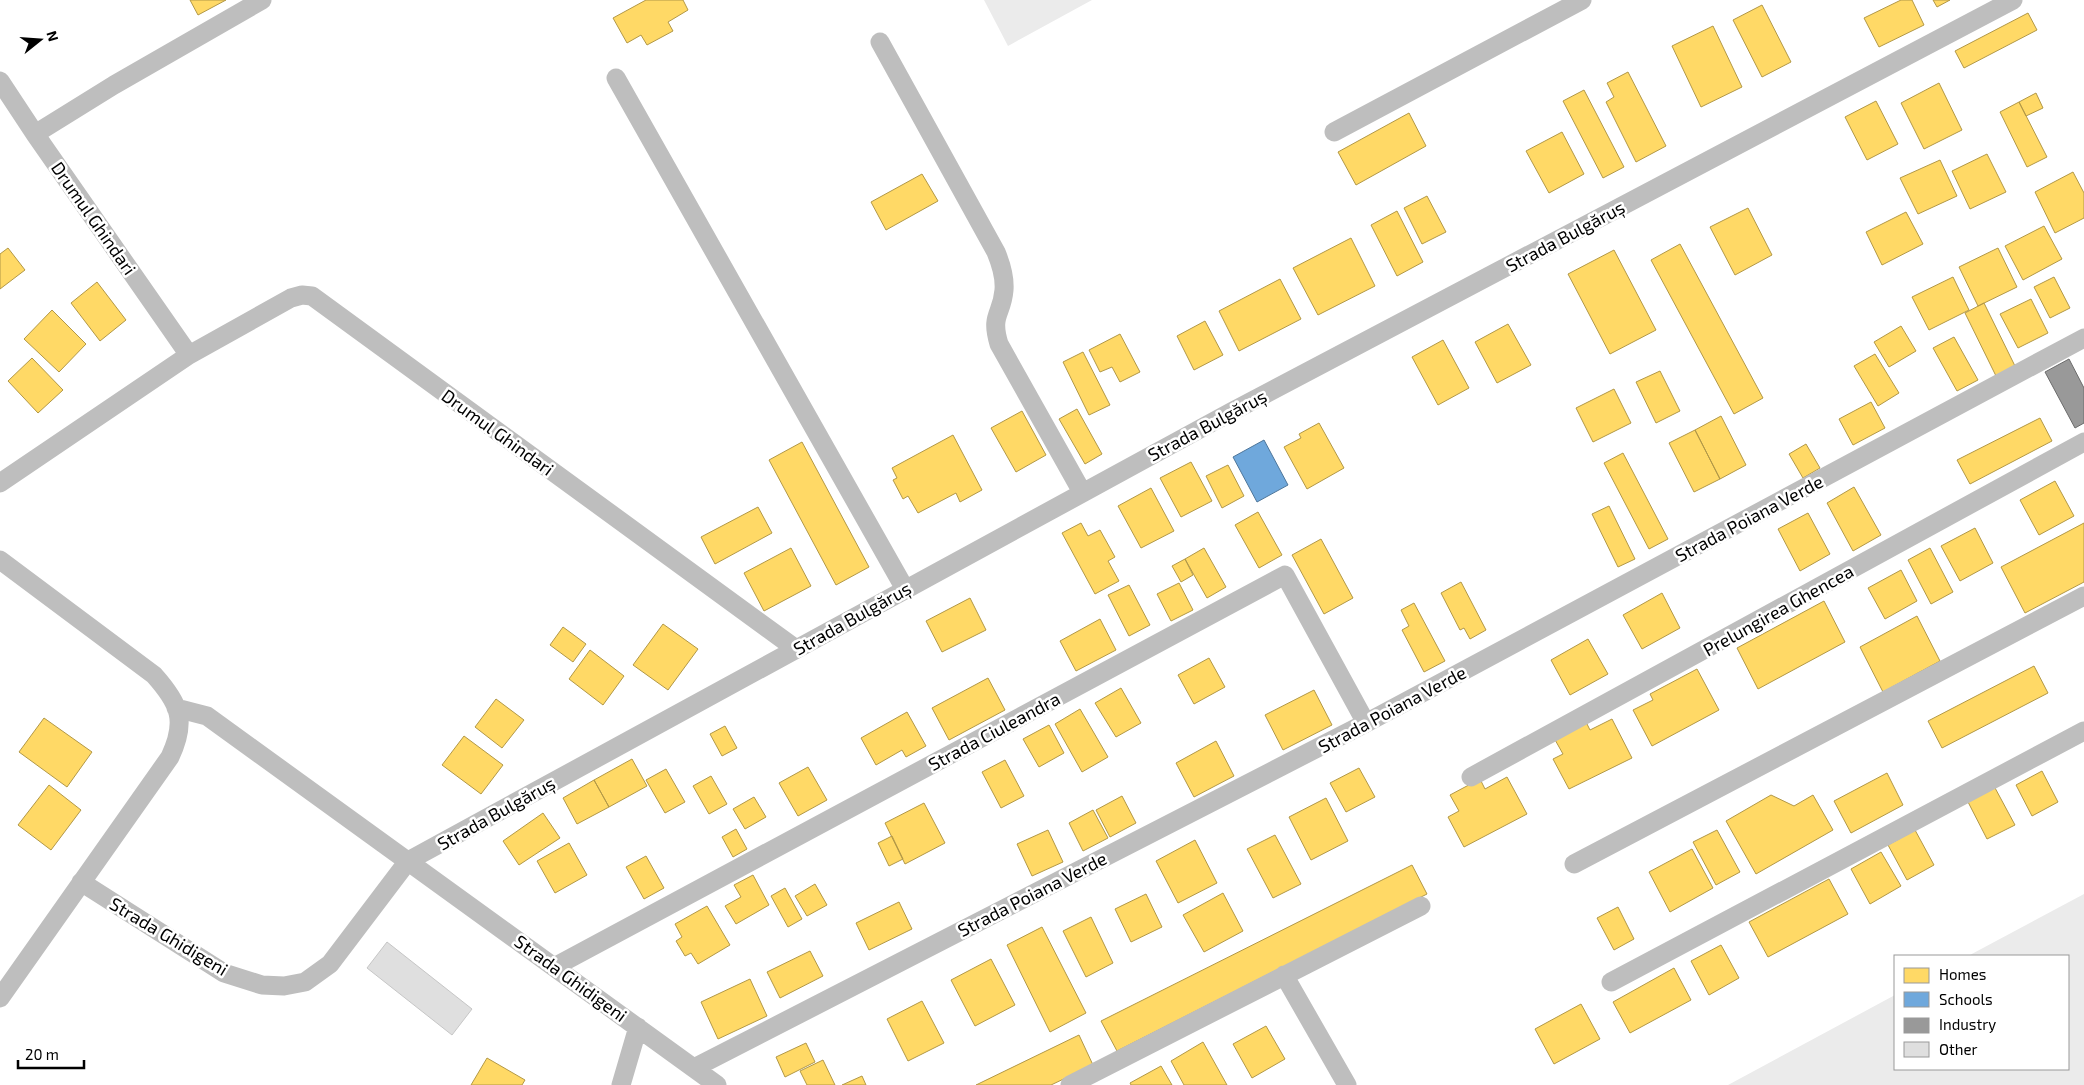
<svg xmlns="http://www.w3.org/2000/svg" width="2084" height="1085" viewBox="0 0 2084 1085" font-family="'Exo 2',sans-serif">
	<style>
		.green { fill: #ebebeb }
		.homes { fill: #ffd966; stroke: #b29847 }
		.schools { fill: #6fa8dc; stroke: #4e769a }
		.industry { fill: #999; stroke: #6b6b6b }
		.building { fill: #dfdfdf; stroke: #c6c6c6 }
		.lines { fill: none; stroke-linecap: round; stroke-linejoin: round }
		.minor { stroke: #bebebe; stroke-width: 19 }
		.labels { text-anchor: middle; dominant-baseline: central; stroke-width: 5; stroke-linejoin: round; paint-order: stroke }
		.street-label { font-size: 18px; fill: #000; stroke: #fff }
	</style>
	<rect width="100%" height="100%" fill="#fff"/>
	<!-- green -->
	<path class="green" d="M984,0H1092L1008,46Z
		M2084,894V1085H1728L1895,995V1069H2068V956H1968Z"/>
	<!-- homes -->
	<path class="homes" d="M190,0H226L198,15Z
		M646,0H683L688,10L668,22L673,31L647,45L641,35L627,43L613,18Z
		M1901,0H1912L1924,25L1879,47L1864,18Z
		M1933,0H1950L1937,7Z
		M1762,5L1791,62L1762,77L1733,20Z
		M2028,13L2037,30L1964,68L1955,51Z
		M1713,26L1742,87L1701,107L1672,46Z
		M1628,72L1666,146L1636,162L1606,102L1614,97L1607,83Z
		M1939,83L1962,130L1924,149L1901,103Z
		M1584,90L1624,167L1603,178L1563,101Z
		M2036,93L2043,108L2026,116L2019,102Z
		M1876,101L1898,144L1867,160L1845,117Z
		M2019,102L2047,157L2027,167L2000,112Z
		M1409,113L1426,146L1356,185L1338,152Z
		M1562,132L1584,174L1549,193L1526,151Z
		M1987,154L2006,192L1970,209L1952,171Z
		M1940,160L1957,196L1918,214L1900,178Z
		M2073,172L2084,193V218L2055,233L2035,192Z
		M922,174L938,201L886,230L871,202Z
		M1427,196L1446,232L1422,244L1404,208Z
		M1748,208L1772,255L1735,275L1710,227Z
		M1397,211L1423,262L1397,276L1371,225Z
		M1906,212L1923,244L1882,265L1866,232Z
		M2044,226L2062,259L2023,280L2005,246Z
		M1351,238L1375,286L1318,315L1293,268Z
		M1680,244L1763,398L1734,414L1651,260Z
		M8,248L25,270L0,289V254Z
		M1998,248L2017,287L1978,306L1959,267Z
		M1614,250L1656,330L1610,354L1568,274Z
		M1953,277L1969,310L1929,330L1912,297Z
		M2054,277L2070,308L2050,318L2034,287Z
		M1280,279L1301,319L1239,351L1219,311Z
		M97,282L126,320L100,341L71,303Z
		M2031,299L2048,333L2018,348L2000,314Z
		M1984,303L2015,366L1996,376L1965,313Z
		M52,310L86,344L59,372L24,339Z
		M1205,321L1223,355L1194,370L1177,336Z
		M1508,324L1531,365L1497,383L1475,342Z
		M1901,326L1916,351L1889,367L1874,342Z
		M1120,334L1140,372L1120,382L1112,367L1100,372L1089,350Z
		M1954,337L1978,380L1957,391L1933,348Z
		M1443,340L1469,388L1438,405L1412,357Z
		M1083,352L1110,405L1089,415L1063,362Z
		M1875,354L1899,393L1878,406L1854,366Z
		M32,358L63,390L38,413L8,381Z
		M1660,371L1680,411L1656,423L1636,382Z
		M1614,389L1631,423L1593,442L1576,408Z
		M1871,402L1885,428L1853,445L1839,419Z
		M1077,409L1102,454L1085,464L1059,419Z
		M1022,411L1046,455L1016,472L991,428Z
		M1721,416L1746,465L1720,479L1695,430Z
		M2040,418L2052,441L1970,484L1957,460Z
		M1319,423L1344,468L1307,489L1284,447L1301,438L1299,434Z
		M1695,430L1720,479L1694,492L1669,443Z
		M953,435L982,490L960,502L956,493L918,513L908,496L903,499L893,480L897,478L892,468Z
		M802,442L869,567L836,585L769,460Z
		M1806,444L1820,468L1803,478L1789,454Z
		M1623,453L1668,539L1649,549L1604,463Z
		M1191,462L1212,501L1181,517L1160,478Z
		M1228,465L1244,496L1222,508L1206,476Z
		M2055,481L2074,516L2039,535L2020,500Z
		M1854,487L1881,535L1853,551L1827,503Z
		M1151,488L1174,531L1141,548L1118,506Z
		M1609,506L1635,559L1618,567L1592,514Z
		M758,507L772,533L715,564L701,537Z
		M1258,512L1282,555L1259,568L1235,525Z
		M1808,513L1830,554L1800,571L1778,529Z
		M1081,523L1088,536L1100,530L1115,557L1108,561L1119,581L1095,594L1062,533Z
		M2084,523V582L2025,613L2001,567Z
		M1975,528L1993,563L1960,581L1941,546Z
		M1321,539L1353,598L1324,614L1292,555Z
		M791,548L811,586L764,611L744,573Z
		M1204,548L1226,587L1207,598L1185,559Z
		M1930,548L1953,592L1931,604L1908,560Z
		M1185,559L1193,575L1181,582L1172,566Z
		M1901,570L1917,601L1885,619L1868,588Z
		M1461,582L1486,630L1470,639L1464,628L1460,630L1441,593Z
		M1179,583L1193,610L1171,621L1157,594Z
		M1129,585L1150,625L1129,636L1108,595Z
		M1662,593L1680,628L1642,649L1623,615Z
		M970,598L986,630L942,652L926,621Z
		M1824,601L1845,642L1758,689L1737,648Z
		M1414,603L1445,661L1424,672L1402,630L1409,626L1401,610Z
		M1917,616L1940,661L1883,692L1860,647Z
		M1100,619L1116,650L1076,671L1060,641Z
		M663,624L698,649L668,690L633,665Z
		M563,627L586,644L573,662L550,645Z
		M1588,639L1608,674L1570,695L1551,660Z
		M590,650L624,676L603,705L569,679Z
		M1209,658L1225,687L1194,704L1178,675Z
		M2034,666L2048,693L1942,748L1928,721Z
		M1697,669L1719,710L1652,746L1633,710L1653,700L1650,694Z
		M988,678L1005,710L949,740L932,708Z
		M1121,688L1141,723L1116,737L1095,703Z
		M1314,690L1332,725L1283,750L1265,715Z
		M496,699L524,720L502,748L475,727Z
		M1080,709L1108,757L1082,772L1055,724Z
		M907,712L926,746L906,757L902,750L876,765L861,738Z
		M44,718L92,752L67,787L19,752Z
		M1612,719L1632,758L1569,789L1553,759L1563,754L1554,738L1586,722L1590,730Z
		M1049,725L1064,753L1039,767L1023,739Z
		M725,726L737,748L722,756L710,734Z
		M464,736L503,765L481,794L442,765Z
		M1216,741L1234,776L1194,797L1176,763Z
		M632,759L647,786L609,807L594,780Z
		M1005,760L1024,796L1001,808L982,772Z
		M808,767L827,800L798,816L779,783Z
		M1359,768L1375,797L1346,812L1330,783Z
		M666,769L685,802L665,813L646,780Z
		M2042,771L2058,802L2032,816L2016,785Z
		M1887,773L1903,805L1851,833L1834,801Z
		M711,776L727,804L709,814L693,786Z
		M1507,777L1527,814L1464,847L1448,817L1459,811L1450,795L1480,779L1485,789Z
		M594,780L609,807L577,824L563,798Z
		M49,785L81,810L51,850L18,825Z
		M1994,786L2015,825L1987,839L1967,800Z
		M1771,795L1794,806L1813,795L1833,830L1756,874L1726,821Z
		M1122,796L1136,823L1110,837L1096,810Z
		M754,797L766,817L745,829L733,809Z
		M1326,798L1348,841L1311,860L1289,817Z
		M924,803L945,843L905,864L885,823Z
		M1093,810L1108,838L1083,851L1069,823Z
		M543,813L560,838L519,865L503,841Z
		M736,829L747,849L733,857L722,837Z
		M1048,830L1063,862L1032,876L1017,844Z
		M1717,830L1740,872L1716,885L1693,842Z
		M1915,830L1934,865L1907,880L1888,845Z
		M1275,835L1301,884L1273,898L1247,849Z
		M892,836L903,859L889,866L878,843Z
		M1195,840L1217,883L1178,903L1156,861Z
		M569,843L587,875L555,893L537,861Z
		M1692,849L1713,888L1670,912L1649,872Z
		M1881,852L1901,886L1870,904L1851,869Z
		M646,856L664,888L644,899L626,867Z
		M1412,865L1427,894L1117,1051L1101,1021Z
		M753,875L769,905L736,924L725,906L741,897L734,885Z
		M1829,879L1848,914L1768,957L1749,922Z
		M815,884L827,905L807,916L795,896Z
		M785,888L802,919L788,927L771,896Z
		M1223,893L1243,931L1204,952L1183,915Z
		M1146,894L1162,927L1131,942L1115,909Z
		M899,902L912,929L869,950L856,923Z
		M707,906L730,945L698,964L691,953L685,956L676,941L682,937L675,924Z
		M1618,907L1634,939L1614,950L1597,918Z
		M1091,917L1113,963L1086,977L1063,931Z
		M1042,927L1086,1013L1050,1032L1007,945Z
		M1721,945L1739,978L1709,995L1691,961Z
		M810,951L823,976L780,998L767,972Z
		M991,959L1015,1005L975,1026L951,980Z
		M1674,968L1691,1000L1630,1033L1613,1002Z
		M750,979L767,1016L718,1039L701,1002Z
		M922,1001L944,1043L908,1061L887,1019Z
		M1581,1004L1600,1039L1554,1064L1535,1029Z
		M1266,1026L1285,1059L1252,1078L1233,1044Z
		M1079,1035L1093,1065L1051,1085H976Z
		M1203,1042L1227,1085H1184L1171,1061Z
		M806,1043L815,1062L785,1077L776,1057Z
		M487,1058L525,1080L522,1085H471Z
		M823,1060L835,1085H807L800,1071Z
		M1161,1066L1172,1085H1131L1130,1083Z
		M862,1076L866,1085H842Z"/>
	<!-- schools -->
	<path class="schools" d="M1264,440L1288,485L1257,502L1233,457Z"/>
	<!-- industry -->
	<path class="industry" d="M2069,359L2084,388V423L2075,428L2045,372Z"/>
	<!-- building -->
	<path class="building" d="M387,942L472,1009L452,1035L367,968Z"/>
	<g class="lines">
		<!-- minor -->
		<path class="minor" d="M880,42L996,252C1001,264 1005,277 1004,290C1002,315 990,314 999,344L1082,492
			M616,78L905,589
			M0,81L35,134L189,355
			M1334,132L1582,0
			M35,134L114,85L262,0
			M0,483L189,355L291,298L302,295L312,296L796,649
			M0,560L154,675C180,704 187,721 170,757L0,998
			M176,708L207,716L717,1085
			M1471,777L2084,442
			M1574,864L2084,596
			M81,882L224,973L262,985L284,986L305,982L330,964L408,861L1231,412L2013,0
			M554,967L1285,575L1366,723
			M1284,975L1347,1085
			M1611,982L2084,731
			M694,1068L1366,723L2084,338
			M621,1085L638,1027
			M1070,1085L1421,906"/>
	</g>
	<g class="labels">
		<!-- street labels -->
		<g class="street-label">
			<text transform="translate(94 218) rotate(55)">Drumul Ghindari</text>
			<text transform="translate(1565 236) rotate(-28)">Strada Bulgăruș</text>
			<text transform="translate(1207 425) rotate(-28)">Strada Bulgăruș</text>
			<text transform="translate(498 432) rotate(36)">Drumul Ghindari</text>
			<text transform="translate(1749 518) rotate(-28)">Strada Poiana Verde</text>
			<text transform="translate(1778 610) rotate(-29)">Prelungirea Ghencea</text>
			<text transform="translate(852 618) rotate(-29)">Strada Bulgăruș</text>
			<text transform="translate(1392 709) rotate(-28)">Strada Poiana Verde</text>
			<text transform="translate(994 731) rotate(-28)">Strada Ciuleandra</text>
			<text transform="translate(496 813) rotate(-29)">Strada Bulgăruș</text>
			<text transform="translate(1032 894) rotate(-27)">Strada Poiana Verde</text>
			<text transform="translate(169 936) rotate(31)">Strada Ghidigeni</text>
			<text transform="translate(571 978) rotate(36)">Strada Ghidigeni</text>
		</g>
	</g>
	<!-- legend -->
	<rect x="1894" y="955" width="175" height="115" fill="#ffffff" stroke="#999999"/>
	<rect x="1904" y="968" width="25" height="15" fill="#ffd966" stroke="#999999"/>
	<text x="1939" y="980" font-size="15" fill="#000000">Homes</text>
	<rect x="1904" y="992" width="25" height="15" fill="#6fa8dc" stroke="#999999"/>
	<text x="1939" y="1005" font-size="15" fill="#000000">Schools</text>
	<rect x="1904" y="1018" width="25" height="15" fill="#999999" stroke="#999999"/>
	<text x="1939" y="1030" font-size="15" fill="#000000">Industry</text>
	<rect x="1904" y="1042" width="25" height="15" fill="#dfdfdf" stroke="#999999"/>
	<text x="1939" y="1055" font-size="15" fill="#000000">Other</text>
	<!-- north arrow -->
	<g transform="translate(40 40) rotate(73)" stroke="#ffffff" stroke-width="4" paint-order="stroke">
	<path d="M0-4L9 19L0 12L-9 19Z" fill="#000000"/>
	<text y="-8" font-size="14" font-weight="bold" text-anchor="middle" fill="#000000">N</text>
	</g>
	<!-- scale -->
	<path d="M18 1060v8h66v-8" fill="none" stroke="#000000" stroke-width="2.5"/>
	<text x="25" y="1060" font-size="15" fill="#000000" stroke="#ffffff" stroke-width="4" paint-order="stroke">20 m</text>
</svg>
